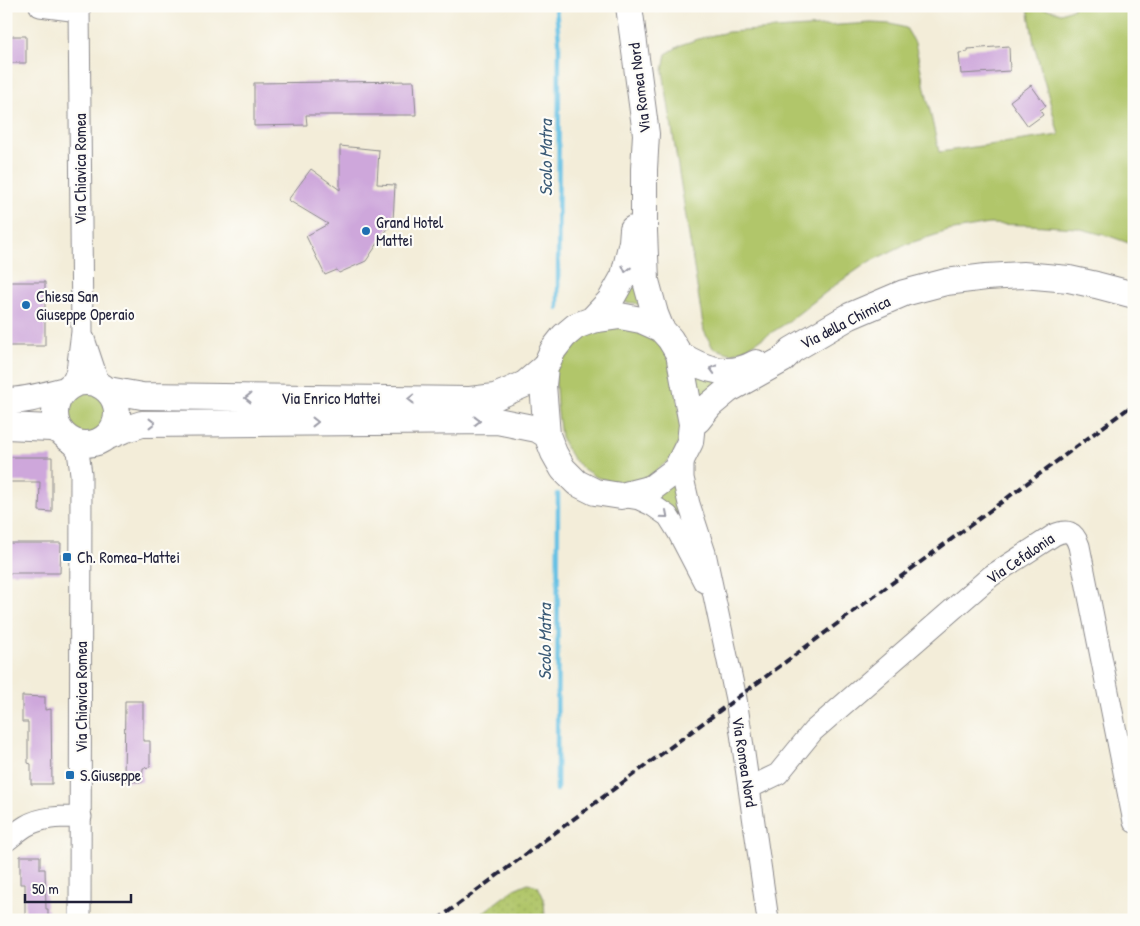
<svg xmlns="http://www.w3.org/2000/svg" width="1140" height="926" viewBox="0 0 1140 926" font-family="'Patrick Hand',sans-serif">
	<style>
		.green { fill: #b1c66a; stroke: #6a7452 }
		.garden { fill: url(#garden-dots); stroke: #6a7452 }
		.lines { fill: none; stroke-linecap: round; stroke-linejoin: round }
		.stream { stroke: #66c1e4; stroke-width: 4.5 }
		.building { fill: #cea7db }
		.minor-casing { stroke: #8a888a; stroke-width: 23 }
		.major-casing { stroke: #8a888a; stroke-width: 28 }
		.minor { stroke: #fff; stroke-width: 21 }
		.major { stroke: #fff; stroke-width: 26 }
		.rail { stroke: #22223b; stroke-width: 4; stroke-dasharray: 8 4; stroke-linecap: butt }
		.oneway { stroke: #9c9ca7 }
		.poi-dot { fill: #1f6fb2; stroke: #fdfcf7; stroke-width: 2 }
		.labels { text-anchor: middle; dominant-baseline: central; stroke-width: 4.5; stroke-linejoin: round; paint-order: stroke }
		.street-label { font-size: 16px; fill: #22223b; stroke: #fdfcf7 }
		.poi-label { font-size: 16px; fill: #22223b; stroke: #fdfcf7; text-anchor: start }
		.water-label { font-size: 18px; font-style: italic; fill: #3a5a76; stroke: #fdfcf7 }
	</style>
	<defs>
		<pattern id="garden-dots" width="8" height="8" patternUnits="userSpaceOnUse" patternTransform="scale(1.25)"><rect width="8" height="8" fill="#b1c66a"/><path d="M2 2h.1M6 6h.1" fill="none" stroke="#98aa5d" stroke-width="1.8" stroke-linecap="round"/></pattern>
	</defs>
	<rect width="100%" height="100%" fill="#fdfcf7"/>
	<filter id="ink" filterUnits="userSpaceOnUse"><feTurbulence type="fractalNoise" baseFrequency=".02" numOctaves="2"/><feDisplacementMap in="SourceGraphic" scale="10" xChannelSelector="R" yChannelSelector="G"/><feConvolveMatrix kernelMatrix="1 2 1 2 8 2 1 2 1" color-interpolation-filters="sRGB"/></filter>
	<filter id="wash" filterUnits="userSpaceOnUse"><feTurbulence type="fractalNoise" baseFrequency=".0096" numOctaves="4" result="noise"/><feDisplacementMap in="SourceGraphic" scale="20" xChannelSelector="R" yChannelSelector="G"/><feGaussianBlur stdDeviation="1.12" result="paint"/><feColorMatrix in="noise" values="0 0 0 0 0 0 0 0 0 0 0 0 0 0 0 0 0 1.4 0 .05"/><feComposite in="paint" operator="in"/></filter>
	<g filter="url(#wash)">
		<rect width="100%" height="100%" fill="#f3edd9"/>
		<!-- green -->
		<path class="green" d="M1073,6H1134V245L1112,237L1077,228L1029,225L989,224L948,231L904,245L867,263L834,286L785,324L747,348L732,354L713,348L704,331L663,71L666,54L683,44L705,37L728,32L871,23L891,24L906,28L915,43L939,152L1059,135L1034,44L1028,7L1048,9L1061,13L1074,8Z
			M633,278L648,309L635,303L620,302Z
			M613,325L651,333L674,364L682,432L673,457L648,477L630,482H613L596,477L582,468L573,459L566,447L561,437L557,405L555,370L578,336Z
			M692,368L720,378L700,411Z
			M65 413a21 21 0 1 1 42 0a21 21 0 1 1-42 0Z
			M676,478L699,551L647,497Z"/>
		<!-- garden -->
		<path class="garden" d="M528,883L538,886L544,899L545,920H473L514,889Z"/>
		<g class="lines">
			<!-- stream -->
			<path class="stream" d="M556,9L559,41L558,308
				M557,790L558,494"/>
		</g>
		<g id="blocks">
			<!-- building -->
			<path class="building" d="M6,36H26V63H6Z
				M1009,46L1010,71L961,74L959,53L968,52V49Z
				M414,81L416,115H306L307,125L254,126V83Z
				M1031,85L1046,106L1040,110L1043,115L1028,126L1010,101Z
				M340,146L379,150L377,184L395,185L393,221L366,261L339,273L337,270L325,275L306,236L328,224L288,200L311,169L340,190Z
				M6,282H45V346H6Z
				M6,457H52V512L39,511L40,482H6Z
				M6,543H61L60,573H6Z
				M22,696L45,697V710L51,709L52,784H31V764L28,763V722H22Z
				M125,701H143V741H150V767L143,768L142,782L124,781Z
				M20,856H40V869H45L46,909H48V920H25V884H20Z"/>
		</g>
	</g>
	<g filter="url(#ink)">
		<use href="#blocks" fill-opacity="0" stroke="#8a888a" stroke-width="1"/>
		<g class="lines">
			<defs>
				<path id="minor" d="M40,6L79,11
					M84,339L99,384
					M71,386L77,371L82,332L79,6
					M70,440L78,451L81,474L80,920
					M683,457V478L689,504L705,553L736,699L749,788L768,920
					M621,496L639,499L652,505L668,516L678,532L704,582
					M749,788L778,774L813,731L991,576L1054,535C1067,529 1074,531 1079,546L1134,822
					M6,841C13,836 19,830 26,826C43,816 62,817 81,817"/>
				<path id="major" d="M629,6L646,134L644,169V231L646,281L655,314L661,329
					M620,316L641,320L661,329L670,339L679,354L692,424L690,442L676,470L652,488L621,496L595,492L577,483L563,469L554,453L547,435L543,385L545,367L553,350L564,336L576,326L592,320Z
					M592,320L610,301L624,276L632,242L633,229
					M679,354C704,370 729,378 756,363
					M55 413a31 31 0 1 1 62 0a31 31 0 1 1-62 0Z
					M108,390L142,396L470,400L495,397L525,384L545,367
					M6,401C26,401 45,395 65,390
					M692,424L698,420L710,405L728,390L782,360L792,350L850,316L904,293L946,282L986,277L1023,275L1069,279L1096,285L1134,295
					M6,426L51,428L60,431
					M106,437L123,430L142,424L497,421L537,429L547,435"/>
			</defs>
			<!-- minor casing -->
			<use href="#minor" class="minor-casing"/>
			<!-- major casing -->
			<use href="#major" class="major-casing"/>
			<!-- minor -->
			<use href="#minor" class="minor"/>
			<!-- major -->
			<use href="#major" class="major"/>
			<!-- rail -->
			<path class="rail" d="M437,920L1134,404"/>
		</g>
		<!-- one-way arrows -->
		<defs><path id="oneway-chevron" d="M-2-3.5L2.5 0L-2 3.5" fill="none" stroke-width="1.6" stroke-linecap="round" stroke-linejoin="round" transform="scale(1.25)"/></defs>
		<g class="oneway">
			<use href="#oneway-chevron" transform="translate(626 269) rotate(104)"/>
			<use href="#oneway-chevron" transform="translate(713 369) rotate(-164)"/>
			<use href="#oneway-chevron" transform="translate(248 398) rotate(180)"/>
			<use href="#oneway-chevron" transform="translate(411 399) rotate(-180)"/>
			<use href="#oneway-chevron" transform="translate(477 421)"/>
			<use href="#oneway-chevron" transform="translate(315 422)"/>
			<use href="#oneway-chevron" transform="translate(152 423)"/>
			<use href="#oneway-chevron" transform="translate(665 515) rotate(41)"/>
		</g>
	</g>
	<!-- markers -->
	<g class="poi-dot">
		<circle cx="366" cy="231" r="5"/>
		<circle cx="26" cy="305" r="5"/>
		<rect x="62" y="552" width="10" height="10" rx="2.5"/>
		<rect x="65" y="770" width="10" height="10" rx="2.5"/>
	</g>
	<g class="labels">
		<!-- street labels -->
		<g class="street-label">
			<text transform="translate(639 88) rotate(-97)">Via Romea Nord</text>
			<text transform="translate(80 169) rotate(-90)">Via Chiavica Romea</text>
			<text transform="translate(845 322) rotate(-27)">Via della Chimica</text>
			<text x="331" y="398">Via Enrico Mattei</text>
			<text transform="translate(1020 558) rotate(-34)">Via Cefalonia</text>
			<text transform="translate(81 697) rotate(-90)">Via Chiavica Romea</text>
			<text transform="translate(745 762) rotate(81)">Via Romea Nord</text>
		</g>
		<!-- poi labels -->
		<g class="poi-label">
			<text x="376" y="222">Grand Hotel<tspan x="376" dy="18">Mattei</tspan></text>
			<text x="36" y="296">Chiesa San<tspan x="36" dy="18">Giuseppe Operaio</tspan></text>
			<text x="77" y="557">Ch. Romea-Mattei</text>
			<text x="80" y="775">S.Giuseppe</text>
		</g>
		<!-- water labels -->
		<g class="water-label">
			<text transform="translate(545 158) rotate(-90)">Scolo Matra</text>
			<text transform="translate(544 642) rotate(-90)">Scolo Matra</text>
		</g>
	</g>
	<!-- margin -->
	<rect width="1140" height="926" fill="none" stroke="#fdfcf7" stroke-width="25"/>
	<!-- scale -->
	<path d="M25 894v8h106v-8" fill="none" stroke="#22223b" stroke-width="2.5"/>
	<text x="32" y="894" font-size="15" fill="#22223b" stroke="#fdfcf7" stroke-width="4" paint-order="stroke">50 m</text>
</svg>
